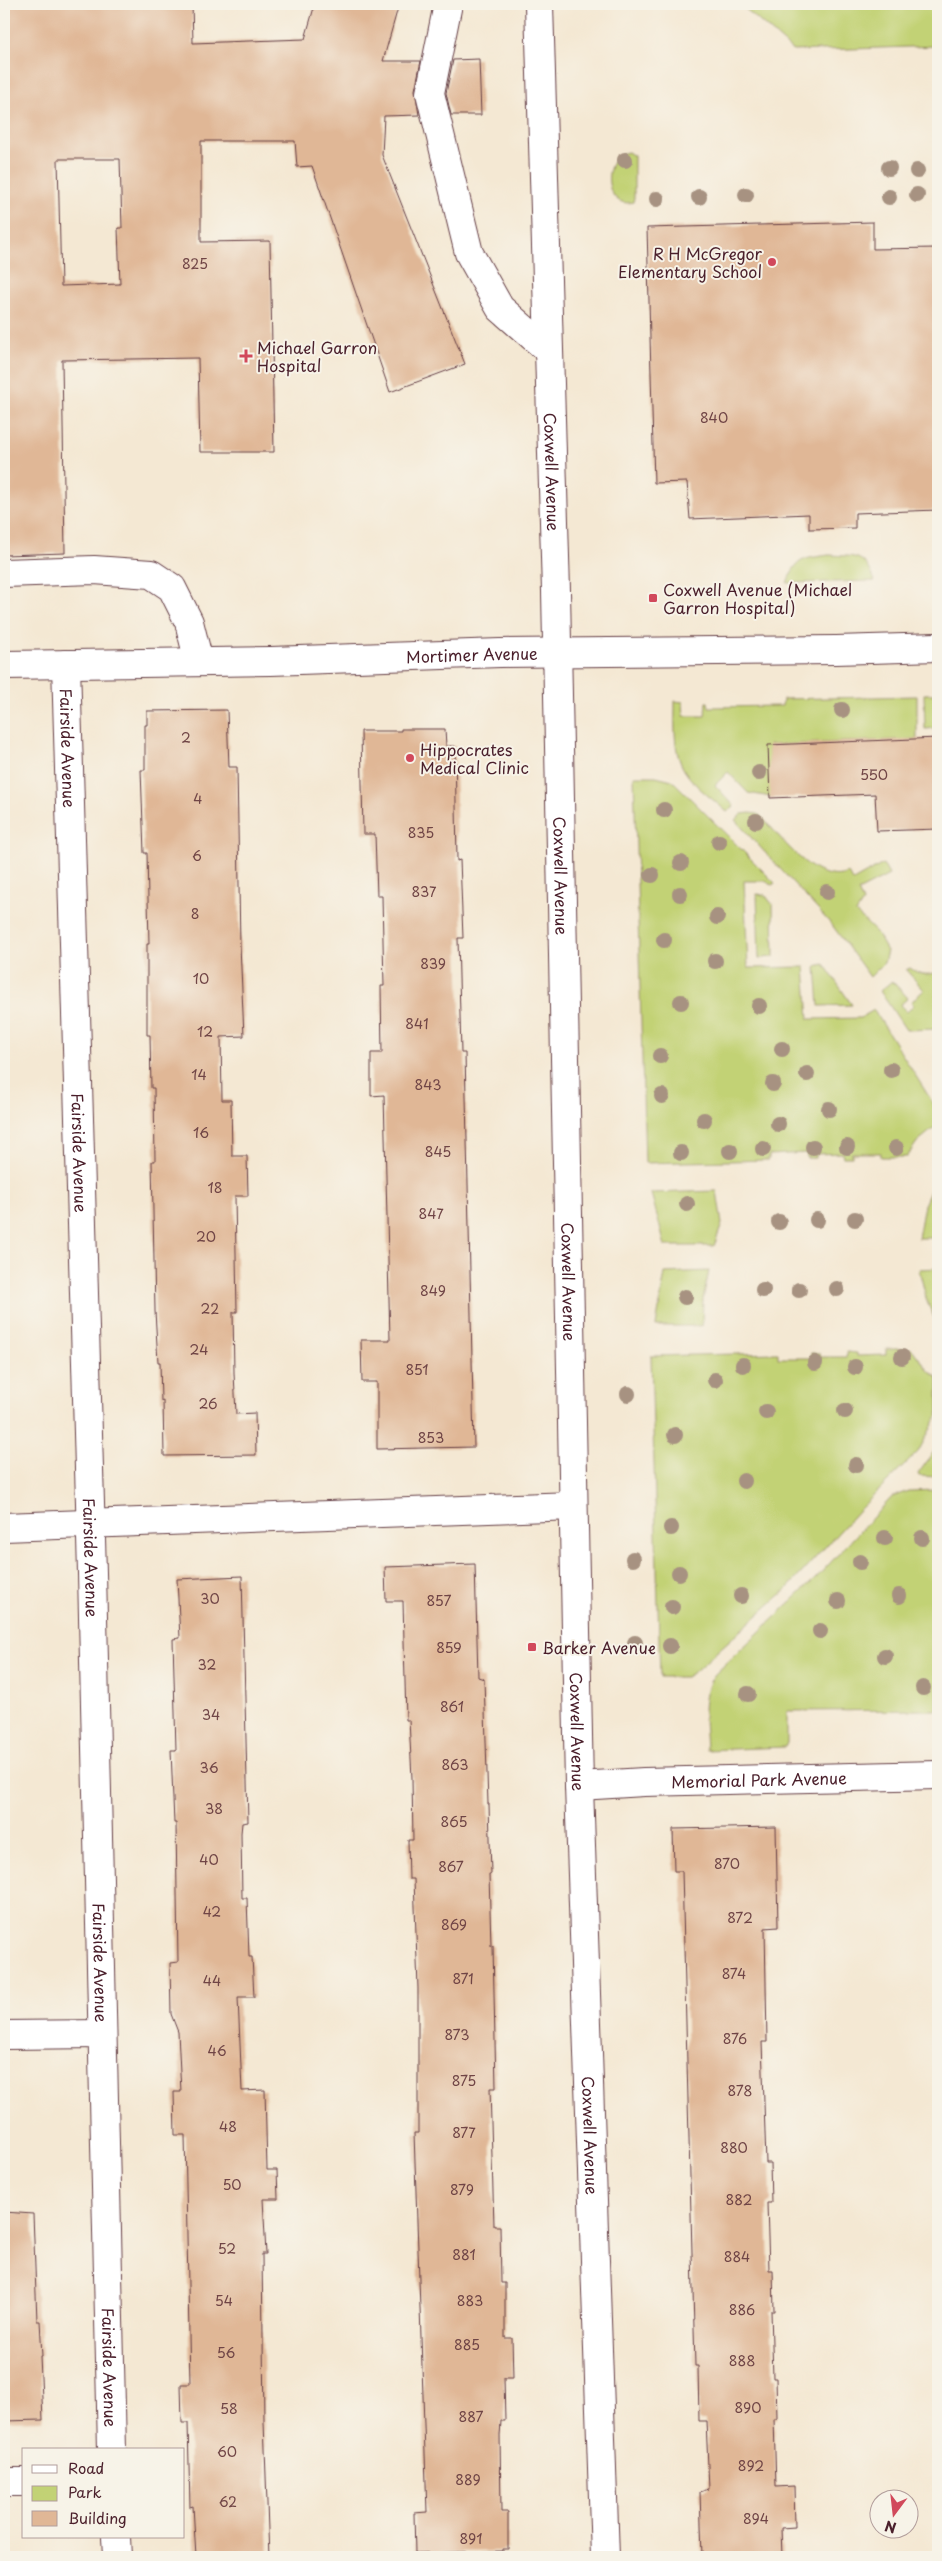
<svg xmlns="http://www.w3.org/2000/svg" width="942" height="2561" viewBox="0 0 942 2561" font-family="'Playpen Sans',sans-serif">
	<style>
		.green { fill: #c2d275; stroke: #867850 }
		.building { fill: #e0b796; fill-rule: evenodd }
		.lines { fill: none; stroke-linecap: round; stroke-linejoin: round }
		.minor-casing { stroke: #643d44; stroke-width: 30 }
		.major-casing { stroke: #643d44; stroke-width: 30 }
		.minor { stroke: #fff; stroke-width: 28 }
		.major { stroke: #fff; stroke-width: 28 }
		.tree { fill: #a79281 }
		.poi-dot { fill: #d1495b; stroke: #f7f3e8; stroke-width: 2 }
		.labels { text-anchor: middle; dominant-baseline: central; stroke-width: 4; stroke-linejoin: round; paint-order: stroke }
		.number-label { font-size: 14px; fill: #704546 }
		.poi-label { font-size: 16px; fill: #4a1f2b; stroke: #f7f3e8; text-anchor: start }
		.street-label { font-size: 16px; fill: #4a1f2b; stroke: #f7f3e8 }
	</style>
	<rect width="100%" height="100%" fill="#f7f3e8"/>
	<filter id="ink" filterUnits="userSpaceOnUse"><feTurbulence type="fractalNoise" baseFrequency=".02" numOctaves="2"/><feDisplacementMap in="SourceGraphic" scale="10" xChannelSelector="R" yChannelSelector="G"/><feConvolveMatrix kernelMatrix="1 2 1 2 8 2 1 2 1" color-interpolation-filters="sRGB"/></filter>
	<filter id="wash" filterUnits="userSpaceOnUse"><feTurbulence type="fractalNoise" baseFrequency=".0096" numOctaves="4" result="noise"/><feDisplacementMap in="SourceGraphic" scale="20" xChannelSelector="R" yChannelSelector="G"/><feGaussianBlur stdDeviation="1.12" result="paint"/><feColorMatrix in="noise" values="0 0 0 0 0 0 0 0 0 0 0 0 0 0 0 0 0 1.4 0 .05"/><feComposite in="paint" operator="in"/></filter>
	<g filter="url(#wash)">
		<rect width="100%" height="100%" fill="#f4e8d3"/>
		<!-- green -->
		<path class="green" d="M740,4H938V46L793,51Z
			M628,152L634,156V198L633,202C604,210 599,157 628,152Z
			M829,555C856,557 864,553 875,581L787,583C797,557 803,559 829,555Z
			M924,694H938V728L925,729Z
			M917,696V739L769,745L771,797L748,793L728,772L715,785L734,806L727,812C712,798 689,783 681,764C673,746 675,720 675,701L683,702L684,716H705L706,702H708L709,707L782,706L783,699Z
			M634,776H656L672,780L775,883L772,885L765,881H744L748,968L805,967L809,1019L860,1018L874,1010L938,1111V1125L917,1142L907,1157H881V1153H852V1157H843L842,1153L816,1154V1158H807L806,1153L769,1155V1160L645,1163Z
			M750,813L758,814C779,832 813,888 848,873L853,881L883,864L889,875L858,891L863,902L856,913L876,932L887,951L884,963L870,977L832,925L735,820L742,814Z
			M757,894L765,895L773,905L774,957L759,958Z
			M824,964L852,1005L819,1006L816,966Z
			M910,968C918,974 930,977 938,971V1029L906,1030L880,991L892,981L908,998L900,1005L907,1012L914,1005L911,1002L924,990L906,970Z
			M938,1173V1238H918L924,1205Z
			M717,1191L722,1224L714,1246H665L651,1193Z
			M938,1268V1326L927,1302L919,1269Z
			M709,1271L703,1299L702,1326H656L665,1273Z
			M886,1349H912L928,1370L938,1378V1415L918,1452L858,1511L787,1589L694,1672L686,1677H660L651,1356L778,1353V1358H811V1353H820L821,1357H846L847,1352L857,1353V1356L886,1355Z
			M938,1446V1477L919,1476L918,1474Z
			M938,1490V1710L787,1711V1743L785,1747L706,1750C705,1725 699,1694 715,1674L816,1578L892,1497L908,1491Z"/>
		<g id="blocks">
			<!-- building -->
			<path class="building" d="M4,4H192L193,43L305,39L315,4H399L383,61H421L415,90L419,115L384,116L382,155L465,364L390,392L312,166L297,167L295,141H201V242L270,241L274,452H200L198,358L62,360L65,553L4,555ZM58,159H120L122,228H118L120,284L61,286Z
				M479,59L481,115H451L446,93L453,60Z
				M873,222V249L938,248V510L855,513V528L809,529V514L690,519L687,482L654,483L647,228Z
				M227,710L229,767H237L240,945L244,1036L221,1037L222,1100H231L232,1156H247L248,1196H235L237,1312H233L234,1373L236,1414L255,1413L256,1455L164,1456L163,1400L161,1401L160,1362H158L155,1311L152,1161H155L154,1088H151L150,1035H147V944H149L147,853H144L141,770H145V725H147V711Z
				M401,729H445L446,746H455L457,861L460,860L463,938H458L461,1053H465L474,1447L377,1449V1382H362L361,1340H390L384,1095L371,1096V1053H382L381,986H384L382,896H377L375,834H363L361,731H401Z
				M938,738V829L877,831L875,794L770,798L768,745Z
				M475,1564L478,1677L484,1679L488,1804H489L491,1874H489L491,1946H493L496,2088H490L494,2226H500L501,2283H505V2338H512L513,2378H504L505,2421H501L500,2436L501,2512H508V2549H503V2551L415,2553L414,2513L427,2512L414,2133H418V1988L414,1879H409L408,1840H413L412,1778L409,1720H406L403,1601H386L385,1567Z
				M242,1576L248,1822L242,1823L241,1833L242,1898H247L249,1957H252L254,1997H238L242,2091L265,2090L267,2170H277L278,2199H263L266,2254H262L264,2422L269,2557H196L193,2506L190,2507L188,2423H182L181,2384H190L185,2135H175L174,2092H181L178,2032L171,2014L170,1963L178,1962L176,1823H174L171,1750H176L173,1639L180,1638L177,1579Z
				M776,1827L778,1927L765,1928L767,2042H762L766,2163H770L771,2203H767L769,2270H773L774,2311H771L773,2378H776L777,2419H774L776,2487L794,2486L795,2527L781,2528L782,2557H702L700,2492L709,2489L706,2421H699L698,2366H695L682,1871H674L673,1829Z
				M4,2212L33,2214L37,2321H40L42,2356H40L43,2420L4,2421Z"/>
		</g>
	</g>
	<g filter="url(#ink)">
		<use href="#blocks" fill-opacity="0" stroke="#643d44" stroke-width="1"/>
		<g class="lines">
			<defs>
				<g id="minor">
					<path d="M448,4L430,93L469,253L500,308L548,350"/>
					<path d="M4,573L94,570L151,574L172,588L189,622L199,662"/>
					<path id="s1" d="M66,664L92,1573L112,2450"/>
					<path id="s2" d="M4,665L271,661L500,653L836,650L938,647"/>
					<path d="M4,1527L573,1506"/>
					<path id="s3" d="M579,1786L644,1782L938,1775"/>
					<path d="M4,2035L102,2034"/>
					<path d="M4,2482H24"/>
					<path d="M116,2537L117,2557"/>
				</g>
				<g id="major">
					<path id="s4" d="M539,4L556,591L579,1786L605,2557"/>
				</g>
			</defs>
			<!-- minor casing -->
			<use href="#minor" class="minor-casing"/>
			<!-- major casing -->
			<use href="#major" class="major-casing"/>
			<!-- minor -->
			<use href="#minor" class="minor"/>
			<!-- major -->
			<use href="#major" class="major"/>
		</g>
		<!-- trees -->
		<g class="tree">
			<circle cx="625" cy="160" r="8"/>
			<circle cx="889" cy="168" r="8"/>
			<circle cx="917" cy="171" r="8"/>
			<circle cx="746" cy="195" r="8"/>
			<circle cx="917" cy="195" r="8"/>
			<circle cx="699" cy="197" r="8"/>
			<circle cx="889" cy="197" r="8"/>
			<circle cx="657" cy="199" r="8"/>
			<circle cx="842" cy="710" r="8"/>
			<circle cx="759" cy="773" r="8"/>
			<circle cx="664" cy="810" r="8"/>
			<circle cx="756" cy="821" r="8"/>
			<circle cx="719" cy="842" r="8"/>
			<circle cx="681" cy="863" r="8"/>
			<circle cx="652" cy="875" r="8"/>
			<circle cx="827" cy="892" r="8"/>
			<circle cx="680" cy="894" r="8"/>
			<circle cx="717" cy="917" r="8"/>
			<circle cx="664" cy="940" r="8"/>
			<circle cx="715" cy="961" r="8"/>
			<circle cx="681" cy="1002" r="8"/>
			<circle cx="759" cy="1006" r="8"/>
			<circle cx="782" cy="1049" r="8"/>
			<circle cx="660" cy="1056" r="8"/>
			<circle cx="891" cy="1070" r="8"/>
			<circle cx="807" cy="1074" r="8"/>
			<circle cx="773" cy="1084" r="8"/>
			<circle cx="662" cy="1096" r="8"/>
			<circle cx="829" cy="1109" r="8"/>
			<circle cx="704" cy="1120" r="8"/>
			<circle cx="778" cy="1124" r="8"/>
			<circle cx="813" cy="1147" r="8"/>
			<circle cx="847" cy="1147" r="8"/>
			<circle cx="896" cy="1148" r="8"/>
			<circle cx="763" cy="1149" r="8"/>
			<circle cx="730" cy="1151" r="8"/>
			<circle cx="681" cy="1153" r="8"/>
			<circle cx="687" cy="1204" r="8"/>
			<circle cx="855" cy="1219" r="8"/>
			<circle cx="817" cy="1220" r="8"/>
			<circle cx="779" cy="1222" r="8"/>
			<circle cx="837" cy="1289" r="8"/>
			<circle cx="763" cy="1290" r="8"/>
			<circle cx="799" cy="1290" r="8"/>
			<circle cx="685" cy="1297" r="8"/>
			<circle cx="902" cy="1357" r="8"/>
			<circle cx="815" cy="1363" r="8"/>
			<circle cx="743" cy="1365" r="8"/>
			<circle cx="855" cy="1367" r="8"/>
			<circle cx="715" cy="1380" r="8"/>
			<circle cx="628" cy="1394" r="8"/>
			<circle cx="845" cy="1411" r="8"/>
			<circle cx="766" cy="1412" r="8"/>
			<circle cx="675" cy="1435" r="8"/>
			<circle cx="856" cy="1465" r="8"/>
			<circle cx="744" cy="1481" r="8"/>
			<circle cx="671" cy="1528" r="8"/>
			<circle cx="885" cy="1538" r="8"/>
			<circle cx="922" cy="1538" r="8"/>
			<circle cx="633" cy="1559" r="8"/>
			<circle cx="860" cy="1562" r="8"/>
			<circle cx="679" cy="1573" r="8"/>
			<circle cx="741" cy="1596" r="8"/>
			<circle cx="899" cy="1596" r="8"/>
			<circle cx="838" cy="1601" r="8"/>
			<circle cx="672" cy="1607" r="8"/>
			<circle cx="820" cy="1631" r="8"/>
			<circle cx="635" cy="1643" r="8"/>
			<circle cx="670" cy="1646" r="8"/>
			<circle cx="885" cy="1656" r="8"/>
			<circle cx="923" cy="1688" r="8"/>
			<circle cx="748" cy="1694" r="8"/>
		</g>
	</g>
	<!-- markers -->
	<g class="poi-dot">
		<circle cx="772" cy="262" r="5"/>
		<path d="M243.5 348.5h5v5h5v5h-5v5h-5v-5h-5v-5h5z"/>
		<rect x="648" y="593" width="10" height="10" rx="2.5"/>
		<circle cx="410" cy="758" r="5"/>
		<rect x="527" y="1642" width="10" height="10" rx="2.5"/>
	</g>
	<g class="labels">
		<!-- number labels -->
		<g class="number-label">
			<text x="195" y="263">825</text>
			<text x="714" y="417">840</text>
			<text x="186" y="737">2</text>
			<text x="874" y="774">550</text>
			<text x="198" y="798">4</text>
			<text x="421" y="832">835</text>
			<text x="197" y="855">6</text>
			<text x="424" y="891">837</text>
			<text x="195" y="913">8</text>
			<text x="433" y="963">839</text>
			<text x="201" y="978">10</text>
			<text x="417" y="1023">841</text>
			<text x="205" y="1031">12</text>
			<text x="199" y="1074">14</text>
			<text x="428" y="1084">843</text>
			<text x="201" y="1132">16</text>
			<text x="438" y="1151">845</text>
			<text x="215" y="1187">18</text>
			<text x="431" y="1213">847</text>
			<text x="206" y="1236">20</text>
			<text x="433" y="1290">849</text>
			<text x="210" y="1308">22</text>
			<text x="199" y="1349">24</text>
			<text x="417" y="1369">851</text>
			<text x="208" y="1403">26</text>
			<text x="431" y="1437">853</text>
			<text x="210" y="1598">30</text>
			<text x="439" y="1600">857</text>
			<text x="449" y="1647">859</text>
			<text x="207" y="1664">32</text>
			<text x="452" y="1706">861</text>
			<text x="211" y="1714">34</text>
			<text x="455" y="1764">863</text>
			<text x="209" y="1767">36</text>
			<text x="214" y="1808">38</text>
			<text x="454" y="1821">865</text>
			<text x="209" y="1859">40</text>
			<text x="727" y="1863">870</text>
			<text x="451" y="1866">867</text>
			<text x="212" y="1911">42</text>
			<text x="740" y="1917">872</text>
			<text x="454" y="1924">869</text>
			<text x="734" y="1973">874</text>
			<text x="463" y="1978">871</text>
			<text x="212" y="1980">44</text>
			<text x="457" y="2034">873</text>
			<text x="735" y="2038">876</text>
			<text x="217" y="2050">46</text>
			<text x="464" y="2080">875</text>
			<text x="740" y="2090">878</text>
			<text x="228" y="2126">48</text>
			<text x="464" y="2132">877</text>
			<text x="734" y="2147">880</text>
			<text x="232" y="2184">50</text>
			<text x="462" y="2189">879</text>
			<text x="739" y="2199">882</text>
			<text x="227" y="2248">52</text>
			<text x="464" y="2254">881</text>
			<text x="737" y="2256">884</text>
			<text x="224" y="2300">54</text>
			<text x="470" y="2300">883</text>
			<text x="742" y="2309">886</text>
			<text x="467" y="2344">885</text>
			<text x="226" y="2352">56</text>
			<text x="742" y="2360">888</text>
			<text x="748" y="2407">890</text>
			<text x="229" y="2408">58</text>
			<text x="471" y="2416">887</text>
			<text x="227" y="2451">60</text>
			<text x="751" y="2465">892</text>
			<text x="468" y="2479">889</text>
			<text x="228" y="2501">62</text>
			<text x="756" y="2518">894</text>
			<text x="471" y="2538">891</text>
		</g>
		<!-- poi labels -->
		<g class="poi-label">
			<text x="762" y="253" text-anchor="end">R H McGregor<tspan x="762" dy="18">Elementary School</tspan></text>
			<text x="257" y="347">Michael Garron<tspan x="257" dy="18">Hospital</tspan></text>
			<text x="663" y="589">Coxwell Avenue (Michael<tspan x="663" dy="18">Garron Hospital)</tspan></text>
			<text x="420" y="749">Hippocrates<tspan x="420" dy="18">Medical Clinic</tspan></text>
			<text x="542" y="1647">Barker Avenue</text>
		</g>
		<!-- street labels -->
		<g class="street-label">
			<text stroke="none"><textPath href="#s4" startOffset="468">Coxwell Avenue</textPath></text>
			<text stroke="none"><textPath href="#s2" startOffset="468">Mortimer Avenue</textPath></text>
			<text stroke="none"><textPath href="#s1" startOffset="84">Fairside Avenue</textPath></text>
			<text stroke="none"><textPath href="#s4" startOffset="872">Coxwell Avenue</textPath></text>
			<text stroke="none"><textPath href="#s1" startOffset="489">Fairside Avenue</textPath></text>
			<text stroke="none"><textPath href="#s4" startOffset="1278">Coxwell Avenue</textPath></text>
			<text stroke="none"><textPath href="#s1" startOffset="894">Fairside Avenue</textPath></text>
			<text stroke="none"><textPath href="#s4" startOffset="1728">Coxwell Avenue</textPath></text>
			<text stroke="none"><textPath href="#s3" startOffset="180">Memorial Park Avenue</textPath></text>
			<text stroke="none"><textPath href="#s1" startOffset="1299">Fairside Avenue</textPath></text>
			<text stroke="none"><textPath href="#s4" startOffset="2132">Coxwell Avenue</textPath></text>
			<text stroke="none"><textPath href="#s1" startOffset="1704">Fairside Avenue</textPath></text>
		</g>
	</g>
	<!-- margin -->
	<rect width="942" height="2561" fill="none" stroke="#f7f3e8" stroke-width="20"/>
	<!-- legend -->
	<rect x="22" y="2448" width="162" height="90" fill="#f7f3e8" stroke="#b29e9c"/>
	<rect x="32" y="2465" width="25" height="8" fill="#ffffff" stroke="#b29e9c"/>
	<text x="68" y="2474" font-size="15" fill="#4a1f2b">Road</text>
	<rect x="32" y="2486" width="25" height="15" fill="#c2d275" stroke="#b29e9c"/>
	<text x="68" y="2498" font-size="15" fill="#4a1f2b">Park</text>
	<rect x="32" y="2511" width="25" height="15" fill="#e0b796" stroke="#b29e9c"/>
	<text x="68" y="2524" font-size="15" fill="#4a1f2b">Building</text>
	<!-- north arrow -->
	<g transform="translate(894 2514) rotate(195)"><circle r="24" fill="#f7f3e8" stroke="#b29e9c"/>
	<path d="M0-4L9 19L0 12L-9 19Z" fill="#d1495b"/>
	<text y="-8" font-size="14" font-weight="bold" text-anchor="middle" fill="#4a1f2b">N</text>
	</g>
</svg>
